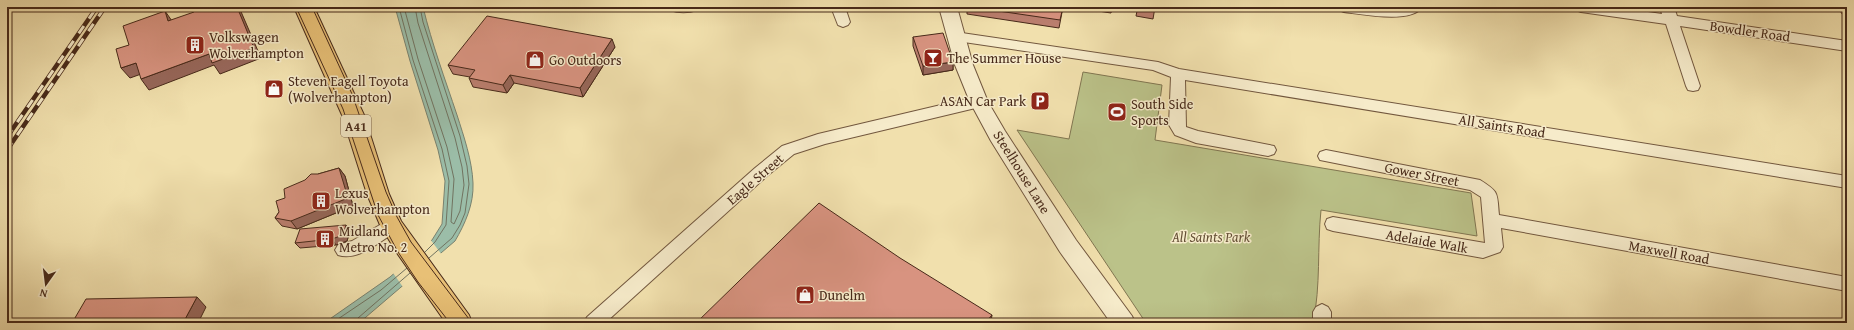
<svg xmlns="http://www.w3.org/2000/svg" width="1854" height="330" viewBox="0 0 1854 330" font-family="'Gentium Book Plus',serif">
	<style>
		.green { fill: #bbc289; stroke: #817651 }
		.water { fill: #9bbda8; stroke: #79826f }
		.pier { fill: #f1e0ad }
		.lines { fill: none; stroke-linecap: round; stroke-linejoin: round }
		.shore { stroke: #717360; stroke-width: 1 }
		.minor-casing { stroke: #72573e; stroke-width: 2 }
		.tertiary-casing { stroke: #72573e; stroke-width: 2 }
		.trunk-casing { stroke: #472919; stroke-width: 2 }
		.minor { fill: #f6ebca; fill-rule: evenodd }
		.tertiary { fill: #f6ebca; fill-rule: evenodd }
		.trunk { fill: #e8c076; fill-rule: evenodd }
		.tram { stroke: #472919; stroke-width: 1 }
		.rail-casing { stroke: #472919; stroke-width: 4.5 }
		.rail { stroke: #f6ebca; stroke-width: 3; stroke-dasharray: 9; stroke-linecap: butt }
		.wall { fill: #ba7e6e; stroke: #472919 }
		.shaded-wall { fill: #97675a; stroke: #472919 }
		.building { fill: #d89380; stroke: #472919 }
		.labels { text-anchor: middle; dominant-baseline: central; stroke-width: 3; stroke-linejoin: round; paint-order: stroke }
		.shield { fill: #f6ebca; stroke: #7c634e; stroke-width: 1 }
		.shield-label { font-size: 13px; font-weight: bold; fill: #472919 }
		.street-label { font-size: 14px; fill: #472919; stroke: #f6ebca }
		.poi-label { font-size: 14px; fill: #472919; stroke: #f6ebca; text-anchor: start }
		.park-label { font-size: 14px; font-style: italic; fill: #644f35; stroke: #f6ebca }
	</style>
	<rect width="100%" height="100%" fill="#f1e0ad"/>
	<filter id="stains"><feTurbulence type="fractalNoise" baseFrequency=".005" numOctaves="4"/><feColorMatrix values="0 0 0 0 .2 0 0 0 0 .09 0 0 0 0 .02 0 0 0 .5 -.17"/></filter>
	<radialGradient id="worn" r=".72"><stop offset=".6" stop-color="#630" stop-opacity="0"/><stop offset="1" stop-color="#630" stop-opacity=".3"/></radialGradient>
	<!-- green -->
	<path class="green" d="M1083,72L1162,85L1155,140L1471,193L1477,236L1321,210C1317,248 1321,285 1313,323H1146L1017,130L1069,139Z"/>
	<!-- water -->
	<path class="water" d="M395,7H423C432,44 445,79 457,115C464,137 472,160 473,183C474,204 465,224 455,241L359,323H324L390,277L432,240L442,224L445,181L438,150L410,61Z"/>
	<!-- pier -->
	<path class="pier" d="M430,239L442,255L403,287L393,273Z"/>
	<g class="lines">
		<!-- shore -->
		<path class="shore" d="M399,7L413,60L442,149L449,181L446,225L435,242L425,252
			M404,7L418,59L447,147L454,179L451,222L454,224L460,211L464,185L462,167L455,138L418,23L415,7
			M420,7L423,22L460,136L467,166L469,184L465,213L460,225L452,238L429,258
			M332,323L381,290L407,268
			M357,323L358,318L410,273"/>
		<defs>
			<path id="minor" d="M668,7H699L697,10C689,13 678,13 670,10Z
				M831,7H845L850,22L848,25L843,27L838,25Z
				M1337,7H1422C1412,24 1361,14 1344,12L1339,10Z
				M1574,7H1613L1662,14L1660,7H1674L1677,16L1847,41V51L1680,26L1700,86L1698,90L1693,91L1688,90L1686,86L1666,24L1581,12L1576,10Z
				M1839,7H1847V15L1842,13Z
				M955,32L1158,62L1179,69L1847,176V188L1185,80L1186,127L1198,131L1274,146L1276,150L1274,154L1268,156L1196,143L1175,135L1169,125L1171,77L1153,70L950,40L948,37L950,34Z
				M979,96L984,98L987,102L984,106L825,144L794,154L767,176L605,323H584L587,317L755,168L782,146L818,134Z
				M1326,150L1480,180C1499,192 1497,192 1499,215L1847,277V291L1501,228L1503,247L1500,252L1483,258L1333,231L1327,229L1325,224L1327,219L1333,217L1485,243L1481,197L1470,190L1320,160L1318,156L1320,152Z
				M392,218L398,220L400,225L398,230C382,240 358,262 338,255L335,250L338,245L352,241Z
				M1322,304L1328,307L1331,312V323H1313V312L1316,307Z"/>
			<path id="tertiary" d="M939,7H957L973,65L988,102L1005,131L1076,240L1132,316L1135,323H1111L1060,252L991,141L970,102L955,65Z"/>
			<path id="trunk" d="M294,7H314L364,115L389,194L401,221L469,315L472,323H446L397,253L380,225L367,194L342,115Z"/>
		</defs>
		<!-- minor casing -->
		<use href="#minor" class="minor-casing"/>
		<!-- tertiary casing -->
		<use href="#tertiary" class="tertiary-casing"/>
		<!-- trunk casing -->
		<use href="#trunk" class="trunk-casing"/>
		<!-- minor -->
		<use href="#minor" class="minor"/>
		<!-- tertiary -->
		<use href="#tertiary" class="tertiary"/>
		<!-- trunk -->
		<use href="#trunk" class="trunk"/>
		<!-- tram -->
		<path class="tram" d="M296,7L343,109L378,215L398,252L418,282L450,323
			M312,7L352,94L386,192L397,217L411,242L472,323"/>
		<defs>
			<path id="rail" d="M7,137L97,7
				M7,150L105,7"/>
		</defs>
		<!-- rail casing -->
		<use href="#rail" class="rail-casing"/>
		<!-- rail -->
		<use href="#rail" class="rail"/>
	</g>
	<!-- wall -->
	<path class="wall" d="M967,7H1063L1059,28L967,14Z
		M1079,7H1155L1153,19L1136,16L1137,11L1112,8L1111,13L1079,8Z
		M913,37L953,62V70L923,75L913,46Z
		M615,47L583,97L514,83L507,93L473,87L469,78L470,77L453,74L448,65Z
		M339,168L345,176L353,206L297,229L282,226L275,218L279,212L318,174Z
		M350,231L347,241L336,245L300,248L295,243Z"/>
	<!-- shaded-wall -->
	<path class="shaded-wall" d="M237,7H239L261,58L220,74L214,65L149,90L141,79L209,54Z
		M165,11L172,21H168Z
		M612,39L615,47L583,97L580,88Z
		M953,62V70L923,75V66Z
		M136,63L144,73L130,78L121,68Z
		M510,75L514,83L507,93L503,85Z
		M339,168L345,176L353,206L297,229L291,221Z
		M346,225L350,231L347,241L336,245L332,239Z
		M197,297L206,307L198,323H183Z
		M992,315L991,322V323H985Z"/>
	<!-- building -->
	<path class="building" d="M198,7H237L254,48L212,63L209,54L141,79L136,63L121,68L116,49L129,45L123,26L165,11L168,21L194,12L193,9Z
		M971,7H1063L1060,20Z
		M1138,7H1155V10L1138,8Z
		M487,16L612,39L580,88L510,75L503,85L469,78L475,70L448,65Z
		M943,33L953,62L923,66L913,37Z
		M339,168L348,198L291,221L275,218L279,212L276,201L285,198L284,189L305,180L311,174H318Z
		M819,203L900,258L992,315L985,323H696Z
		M346,225L343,235L332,239L295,243L300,229Z
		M197,297L183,323H72L86,299Z"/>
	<!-- icons -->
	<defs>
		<symbol id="building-square" viewBox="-11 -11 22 22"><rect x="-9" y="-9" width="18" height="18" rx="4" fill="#8f2418" stroke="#f6ebca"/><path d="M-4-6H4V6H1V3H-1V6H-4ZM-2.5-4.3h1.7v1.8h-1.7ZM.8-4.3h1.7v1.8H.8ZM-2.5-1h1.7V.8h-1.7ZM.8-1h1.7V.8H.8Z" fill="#fff"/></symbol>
		<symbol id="bar-square" viewBox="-11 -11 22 22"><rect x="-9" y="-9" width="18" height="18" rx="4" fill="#8f2418" stroke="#f6ebca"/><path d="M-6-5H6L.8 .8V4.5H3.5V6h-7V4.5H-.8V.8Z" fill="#fff"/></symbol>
		<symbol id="shop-square" viewBox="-11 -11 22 22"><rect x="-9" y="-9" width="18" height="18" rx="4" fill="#8f2418" stroke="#f6ebca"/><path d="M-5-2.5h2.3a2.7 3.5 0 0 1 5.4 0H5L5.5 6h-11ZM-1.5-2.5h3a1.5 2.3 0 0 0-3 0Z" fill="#fff"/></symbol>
		<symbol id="parking-square" viewBox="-11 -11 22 22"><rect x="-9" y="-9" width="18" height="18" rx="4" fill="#8f2418" stroke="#f6ebca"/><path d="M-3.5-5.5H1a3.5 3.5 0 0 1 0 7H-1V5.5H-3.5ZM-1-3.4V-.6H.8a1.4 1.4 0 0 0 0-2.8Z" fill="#fff"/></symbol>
		<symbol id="stadium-square" viewBox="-11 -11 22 22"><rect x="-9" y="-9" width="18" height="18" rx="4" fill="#8f2418" stroke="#f6ebca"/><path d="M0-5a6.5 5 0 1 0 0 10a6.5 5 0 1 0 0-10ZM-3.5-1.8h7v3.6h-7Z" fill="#fff"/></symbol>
	</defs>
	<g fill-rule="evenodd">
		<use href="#building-square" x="184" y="34" width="22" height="22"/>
		<use href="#bar-square" x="922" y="47" width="22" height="22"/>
		<use href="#shop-square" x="524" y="49" width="22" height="22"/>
		<use href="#shop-square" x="263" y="78" width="22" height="22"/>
		<use href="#parking-square" x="1029" y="90" width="22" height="22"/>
		<use href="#stadium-square" x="1106" y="101" width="22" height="22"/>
		<use href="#building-square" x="310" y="190" width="22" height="22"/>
		<use href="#building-square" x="314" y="228" width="22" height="22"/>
		<use href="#shop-square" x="794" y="284" width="22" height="22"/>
	</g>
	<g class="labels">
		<!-- shield labels -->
		<rect class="shield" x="341" y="115" width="30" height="22" rx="3"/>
		<g class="shield-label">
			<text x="356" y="126">A41</text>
		</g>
		<!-- street labels -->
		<g class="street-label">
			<text transform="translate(1750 31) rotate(8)">Bowdler Road</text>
			<text transform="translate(1502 126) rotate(9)">All Saints Road</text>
			<text transform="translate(1022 172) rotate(58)">Steelhouse Lane</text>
			<text transform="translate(1422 174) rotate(11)">Gower Street</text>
			<text transform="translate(755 179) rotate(-41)">Eagle Street</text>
			<text transform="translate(1427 241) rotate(10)">Adelaide Walk</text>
			<text transform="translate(1669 252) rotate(10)">Maxwell Road</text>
		</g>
		<!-- poi labels -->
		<g class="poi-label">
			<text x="209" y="37">Volkswagen<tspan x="209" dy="16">Wolverhampton</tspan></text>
			<text x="947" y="58">The Summer House</text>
			<text x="549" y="60">Go Outdoors</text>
			<text x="288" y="81">Steven Eagell Toyota<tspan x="288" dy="16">(Wolverhampton)</tspan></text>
			<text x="1026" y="101" text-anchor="end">ASAN Car Park</text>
			<text x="1131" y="104">South Side<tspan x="1131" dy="16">Sports</tspan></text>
			<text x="335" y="193">Lexus<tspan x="335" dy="16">Wolverhampton</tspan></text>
			<text x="339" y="231">Midland<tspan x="339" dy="16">Metro No. 2</tspan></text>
			<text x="819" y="295">Dunelm</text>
		</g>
		<!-- park labels -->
		<g class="park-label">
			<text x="1211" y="237">All Saints Park</text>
		</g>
	</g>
	<!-- margin -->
	<rect width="1854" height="330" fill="none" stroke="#f1e0ad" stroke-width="24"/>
	<rect x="8" y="8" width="1838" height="314" fill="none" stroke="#472919" stroke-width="2"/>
	<rect x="12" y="12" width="1830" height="306" fill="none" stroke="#472919"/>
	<!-- north arrow -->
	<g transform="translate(46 284) rotate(194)" stroke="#f6ebca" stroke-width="3" paint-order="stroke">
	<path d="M0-3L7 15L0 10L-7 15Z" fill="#472919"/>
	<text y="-6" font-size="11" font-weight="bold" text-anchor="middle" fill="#472919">N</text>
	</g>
	<rect width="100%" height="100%" filter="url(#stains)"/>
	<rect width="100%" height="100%" fill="url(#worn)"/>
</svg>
